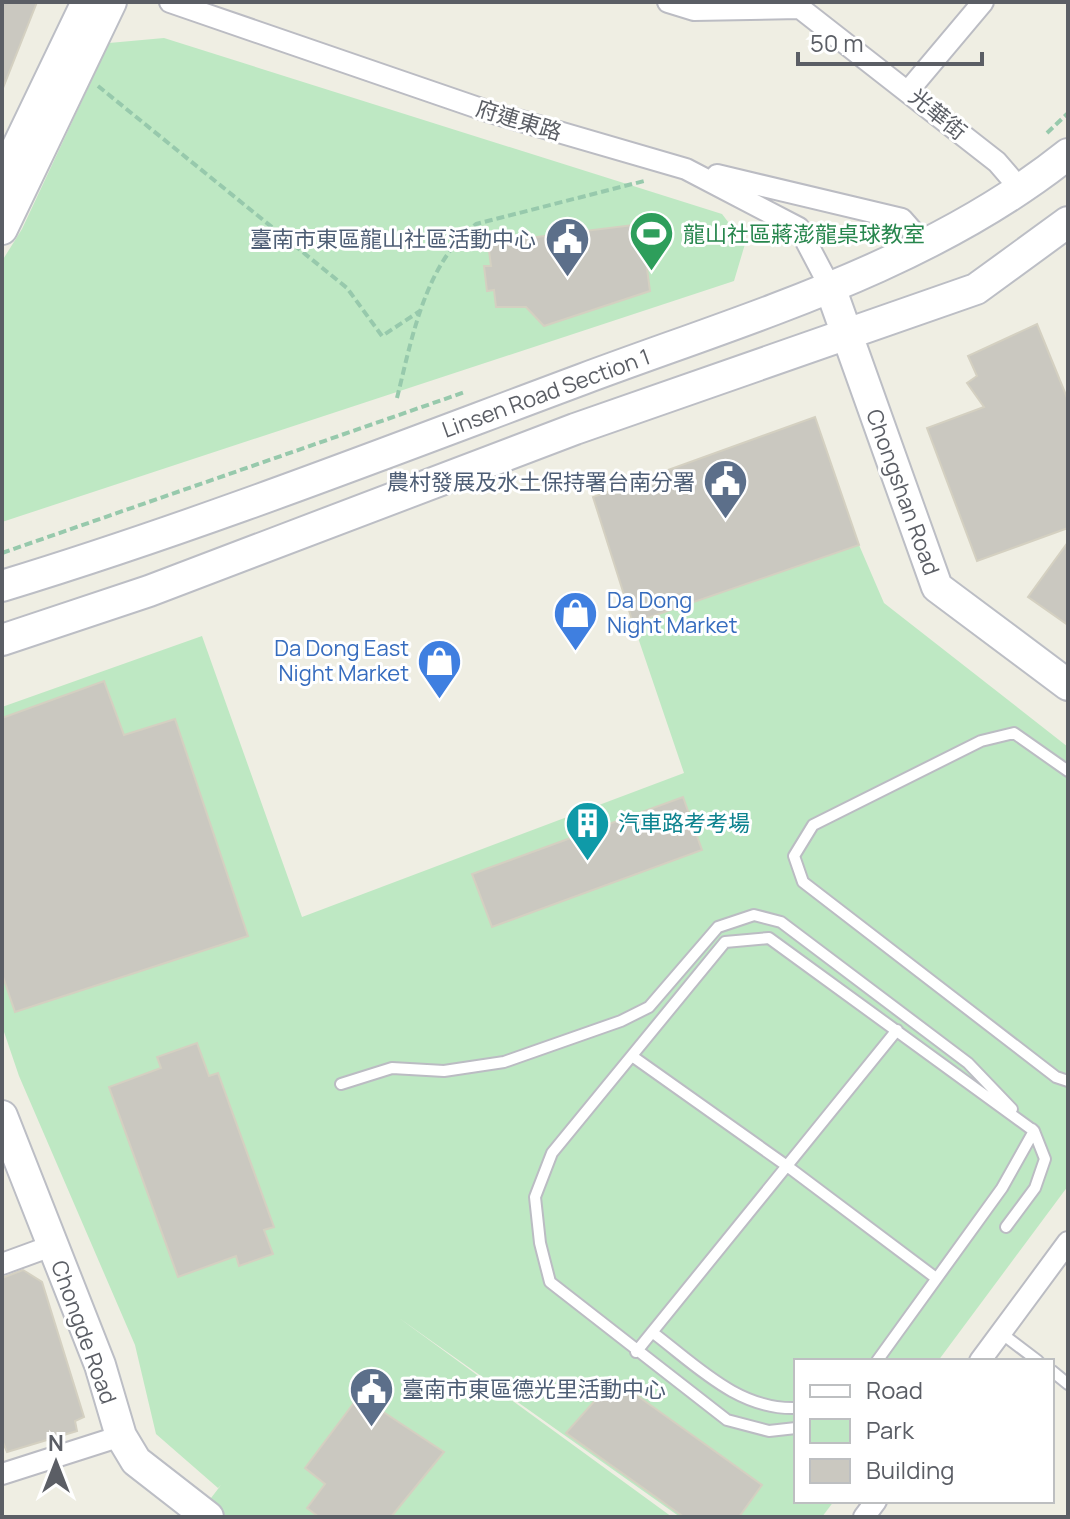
<svg xmlns="http://www.w3.org/2000/svg" width="1070" height="1519" viewBox="0 0 1070 1519" font-family="Manrope,'Noto Sans TC',sans-serif">
	<style>
		.green { fill: #bee8c3 }
		.building { fill: #cac8c0; stroke: #d4d0c1; stroke-width: 2 }
		.lines { fill: none; stroke-linecap: round; stroke-linejoin: round }
		.lane-casing { stroke: #bbbcc3; stroke-width: 14 }
		.street-casing { stroke: #bbbcc3; stroke-width: 24 }
		.secondary-casing { stroke: #bcbec5; stroke-width: 34 }
		.path { stroke: #97c9ac; stroke-width: 4; stroke-dasharray: 8 4; stroke-linecap: butt }
		.lane { stroke: #fff; stroke-width: 10 }
		.street { stroke: #fff; stroke-width: 20 }
		.secondary { stroke: #fff; stroke-width: 30 }
		.labels { text-anchor: middle; dominant-baseline: central; stroke-width: 6; stroke-linejoin: round; paint-order: stroke }
		.street-label { font-size: 22px; fill: #5b5e65; stroke: #fff }
		.leisure-label { font-size: 22px; fill: #27864d; stroke: #fff; text-anchor: start }
		.service-label { font-size: 22px; fill: #4e5e75; stroke: #fff; text-anchor: end }
		.shop-label { font-size: 22px; fill: #366cbe; stroke: #fff; text-anchor: start }
		.culture-label { font-size: 22px; fill: #0d838f; stroke: #fff; text-anchor: start }
	</style>
	<rect width="100%" height="100%" fill="#efeee3"/>
	<!-- green -->
	<path class="green" d="M164,38L722,214L745,244L734,281L2,522V261L22,229L109,43Z
		M859,545L884,603L1068,747V1186L938,1361H796V1501H834L822,1517H680L399,1318L672,1517H228L208,1502L221,1485L218,1488L156,1434L135,1345L19,1076L2,1026V707L202,636L302,917L684,773L633,623Z"/>
	<!-- building -->
	<path class="building" d="M2,2H37L3,88H2Z
		M641,224L650,291L544,326L526,307H496L494,290L487,291L484,266H491L488,243Z
		M1037,324L1068,400V528L977,561L927,428L984,407L967,383L977,376L968,356Z
		M815,417L859,545L633,623L593,497Z
		M1068,542V625L1028,597Z
		M104,681L124,735L175,719L248,936L15,1012L2,974V718Z
		M683,797L702,850L492,927L472,874Z
		M197,1043L209,1076L218,1073L274,1227L264,1230L273,1254L239,1266L236,1256L178,1277L109,1087L161,1068L157,1057Z
		M23,1270L42,1282L84,1417L75,1421L77,1431L7,1452L2,1440V1278Z
		M614,1379L762,1485L739,1517H684L566,1433Z
		M359,1396L444,1452L391,1517H319L307,1508L325,1484L305,1468Z"/>
	<g class="lines">
		<defs>
			<path id="lane" d="M1068,771L1014,733L981,741L813,825L794,856L803,882L1056,1077L1068,1081
				M632,1056L787,1166L936,1278
				M341,1084L392,1068L444,1071L504,1062L621,1021L649,1007L718,927L754,915L781,922L968,1063L1012,1109
				M652,1332C696,1365 738,1410 796,1408
				M1001,1333L1038,1361
				M636,1352L897,1030
				M877,1361L1002,1188L1034,1131L1032,1129
				M1052,1371L1068,1384
				M796,1428L769,1431L727,1420L550,1282L540,1243L535,1197L552,1153L725,942L769,938L1034,1131L1045,1159L1035,1188L1006,1227"/>
			<path id="street" d="M170,2L490,112L686,169L799,228L830,287
				M668,2L694,10L800,8L997,162L1022,191
				M909,90L983,2
				M717,175L902,219L924,244
				M2,1264L54,1245
				M980,1361L1068,1242
				M2,1474L121,1436
				M864,1517L876,1501"/>
			<path id="secondary" d="M2,179L87,2
				M2,229L111,2
				M830,287L937,587L1068,685
				M2,586C199,526 390,451 583,379C749,317 928,266 1068,154
				M2,640L149,591L575,429L976,289L1068,222
				M2,1116L100,1365L121,1436L136,1461L208,1517"/>
		</defs>
		<!-- lane casing -->
		<use href="#lane" class="lane-casing"/>
		<!-- street casing -->
		<use href="#street" class="street-casing"/>
		<!-- secondary casing -->
		<use href="#secondary" class="secondary-casing"/>
		<!-- path -->
		<path class="path" d="M98,86L347,288L382,336L420,311
			M1047,133L1068,113
			M397,398C412,338 425,263 476,224L644,181
			M2,553L465,392"/>
		<!-- lane -->
		<use href="#lane" class="lane"/>
		<!-- street -->
		<use href="#street" class="street"/>
		<!-- secondary -->
		<use href="#secondary" class="secondary"/>
	</g>
	<!-- icons -->
	<defs>
		<symbol id="stadium-pin" viewBox="-11 -11 22 30"><path d="M0 17L-7.5 6A9.5 9.5 0 1 1 7.5 6Z" fill="#2e9e5b" stroke="#fff"/><path d="M0-5a6.5 5 0 1 0 0 10a6.5 5 0 1 0 0-10ZM-3.5-1.8h7v3.6h-7Z" fill="#fff"/></symbol>
		<symbol id="civic-pin" viewBox="-11 -11 22 30"><path d="M0 17L-7.5 6A9.5 9.5 0 1 1 7.5 6Z" fill="#5c6f8a" stroke="#fff"/><path d="M-.6-6.5H3V-4.5H.6V-3L4-1V1h2V6H-6V1h2V-1L-.6-3ZM-1.2 2.5V6h2.4V2.5Z" fill="#fff"/></symbol>
		<symbol id="shop-pin" viewBox="-11 -11 22 30"><path d="M0 17L-7.5 6A9.5 9.5 0 1 1 7.5 6Z" fill="#3f7fe0" stroke="#fff"/><path d="M-5-2.5h2.3a2.7 3.5 0 0 1 5.4 0H5L5.5 6h-11ZM-1.5-2.5h3a1.5 2.3 0 0 0-3 0Z" fill="#fff"/></symbol>
		<symbol id="building-pin" viewBox="-11 -11 22 30"><path d="M0 17L-7.5 6A9.5 9.5 0 1 1 7.5 6Z" fill="#0f9aa8" stroke="#fff"/><path d="M-4-6H4V6H1V3H-1V6H-4ZM-2.5-4.3h1.7v1.8h-1.7ZM.8-4.3h1.7v1.8H.8ZM-2.5-1h1.7V.8h-1.7ZM.8-1h1.7V.8H.8Z" fill="#fff"/></symbol>
	</defs>
	<g fill-rule="evenodd">
		<use href="#stadium-pin" x="626" y="208" width="51" height="69"/>
		<use href="#civic-pin" x="542" y="214" width="51" height="69"/>
		<use href="#civic-pin" x="700" y="456" width="51" height="69"/>
		<use href="#shop-pin" x="550" y="588" width="51" height="69"/>
		<use href="#shop-pin" x="414" y="636" width="51" height="69"/>
		<use href="#building-pin" x="562" y="798" width="51" height="69"/>
		<use href="#civic-pin" x="346" y="1364" width="51" height="69"/>
	</g>
	<g class="labels">
		<!-- street labels -->
		<g class="street-label">
			<text transform="translate(938 114) rotate(39)">光華街</text>
			<text transform="translate(519 120) rotate(17)">府連東路</text>
			<text transform="translate(546 393) rotate(-20)">Linsen Road Section 1</text>
			<text transform="translate(903 492) rotate(70)">Chongshan Road</text>
			<text transform="translate(84 1332) rotate(70)">Chongde Road</text>
		</g>
		<!-- leisure labels -->
		<g class="leisure-label">
			<text x="683" y="234">龍山社區蔣澎龍桌球教室</text>
		</g>
		<!-- service labels -->
		<g class="service-label">
			<text x="536" y="239">臺南市東區龍山社區活動中心</text>
			<text x="695" y="482">農村發展及水土保持署台南分署</text>
			<text x="402" y="1389" text-anchor="start">臺南市東區德光里活動中心</text>
		</g>
		<!-- shop labels -->
		<g class="shop-label">
			<text x="607" y="600">Da Dong<tspan x="607" dy="25">Night Market</tspan></text>
			<text x="409" y="648" text-anchor="end">Da Dong East<tspan x="409" dy="25">Night Market</tspan></text>
		</g>
		<!-- culture labels -->
		<g class="culture-label">
			<text x="618" y="823">汽車路考考場</text>
		</g>
	</g>
	<!-- border -->
	<rect width="1070" height="1519" fill="none" stroke="#5b5e65" stroke-width="8"/>
	<!-- legend -->
	<rect x="794" y="1359" width="260" height="144" fill="#ffffff" stroke="#bdbfc1" stroke-width="2"/>
	<rect x="810" y="1385" width="40" height="12" fill="#ffffff" stroke="#bdbfc1" stroke-width="2"/>
	<text x="866" y="1399" font-size="24" fill="#5b5e65">Road</text>
	<rect x="810" y="1419" width="40" height="24" fill="#bee8c3" stroke="#bdbfc1" stroke-width="2"/>
	<text x="866" y="1439" font-size="24" fill="#5b5e65">Park</text>
	<rect x="810" y="1459" width="40" height="24" fill="#cac8c0" stroke="#bdbfc1" stroke-width="2"/>
	<text x="866" y="1479" font-size="24" fill="#5b5e65">Building</text>
	<!-- north arrow -->
	<g transform="translate(56 1463)" stroke="#ffffff" stroke-width="6" paint-order="stroke">
	<path d="M0-6L14 30L0 20L-14 30Z" fill="#5b5e65"/>
	<text y="-12" font-size="22" font-weight="bold" text-anchor="middle" fill="#5b5e65">N</text>
	</g>
	<!-- scale -->
	<path d="M798 52v12h184v-12" fill="none" stroke="#5b5e65" stroke-width="4"/>
	<text x="810" y="52" font-size="24" fill="#5b5e65" stroke="#ffffff" stroke-width="6" paint-order="stroke">50 m</text>
</svg>
